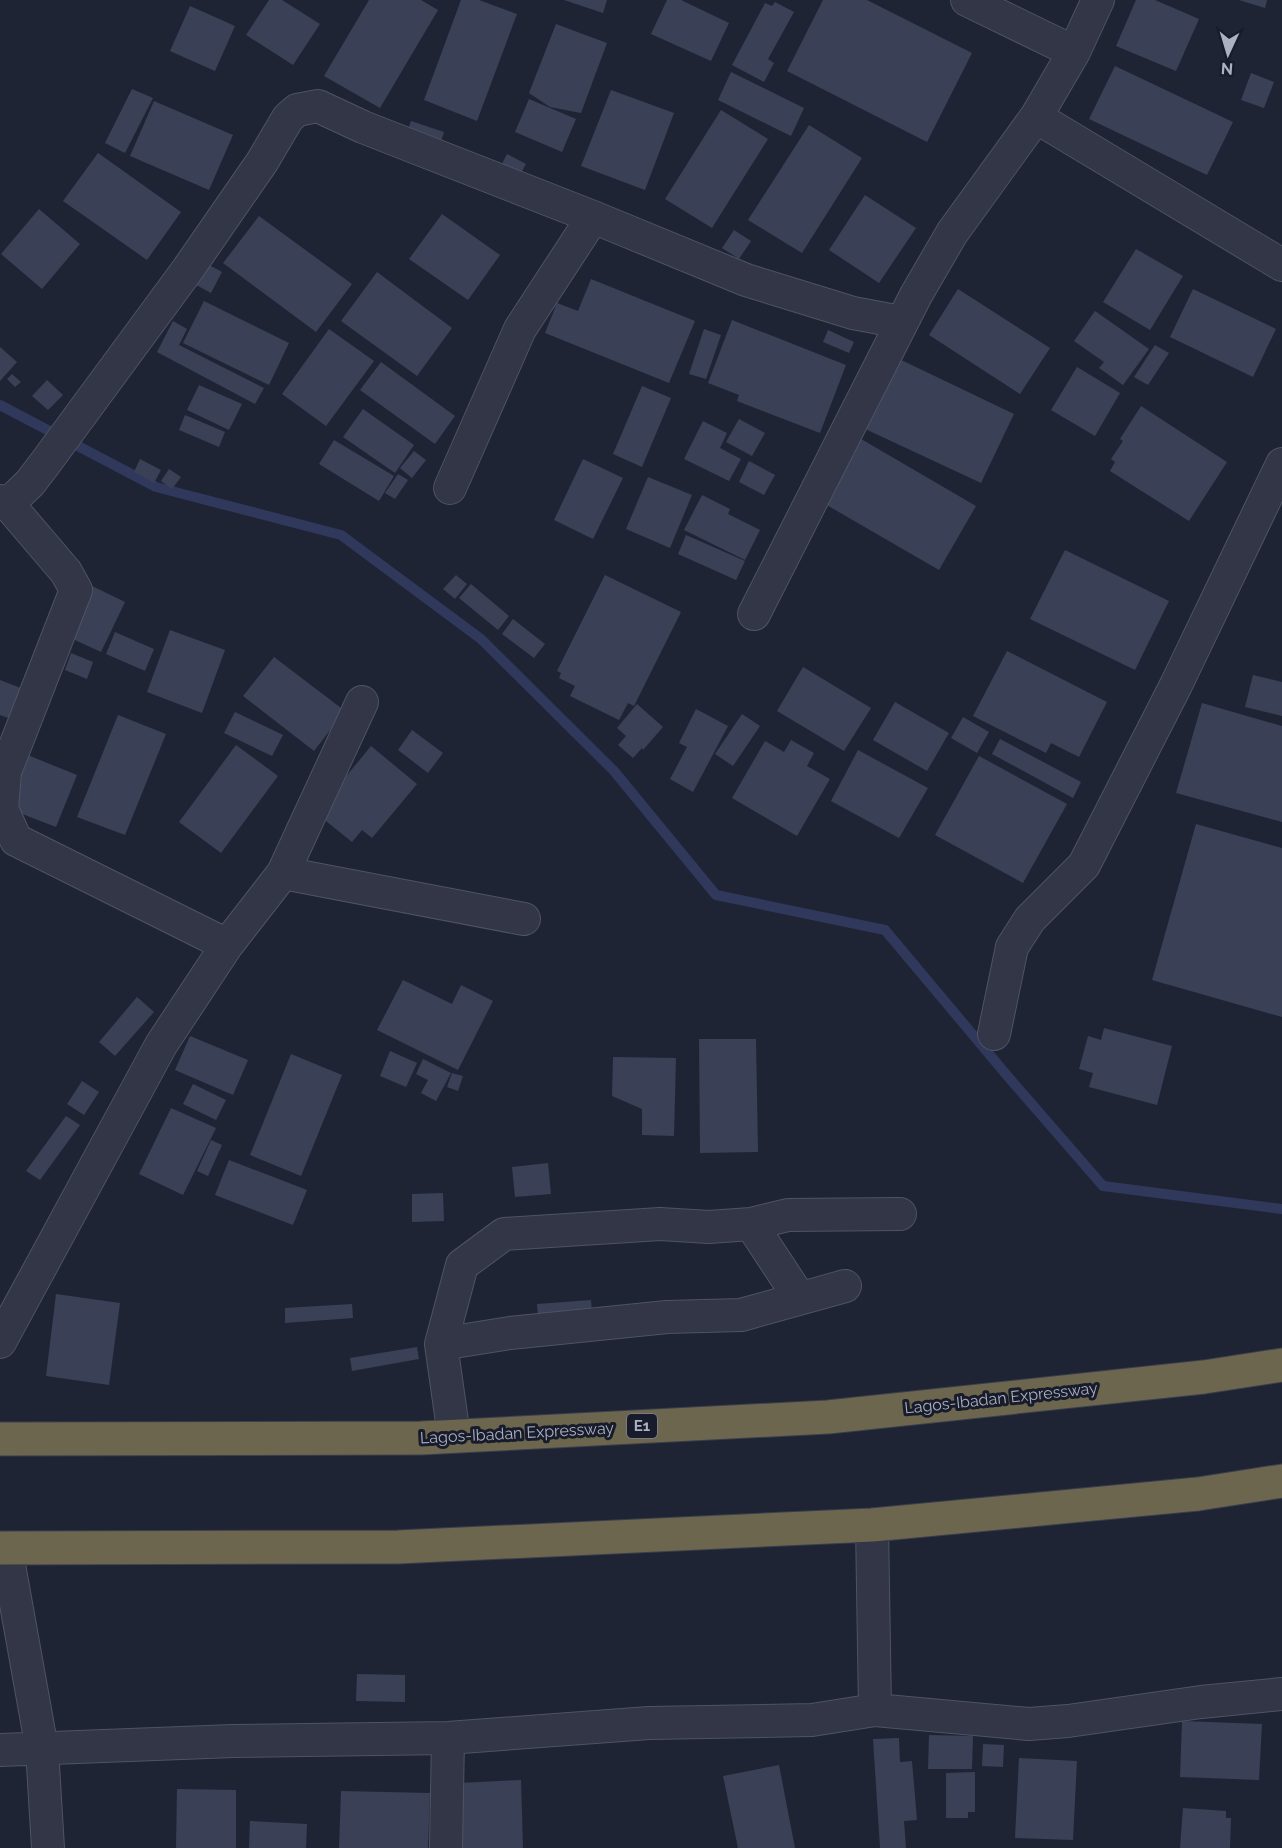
<svg xmlns="http://www.w3.org/2000/svg" width="1282" height="1848" viewBox="0 0 1282 1848" font-family="Raleway,sans-serif">
	<style>
		.lines { fill: none; stroke-linecap: round; stroke-linejoin: round }
		.stream { stroke: #30395b; stroke-width: 10 }
		.building { fill: #3a4156 }
		.minor-casing { stroke: #4f5364; stroke-width: 34 }
		.motorway-casing { stroke: #3a3e4d; stroke-width: 35 }
		.minor { stroke: #323646; stroke-width: 32 }
		.motorway { stroke: #6c664f; stroke-width: 33 }
		.labels { text-anchor: middle; dominant-baseline: central; stroke-width: 6; stroke-linejoin: round; paint-order: stroke }
		.shield { fill: #181c2a; stroke: #7f8495; stroke-width: 1.5 }
		.shield-label { font-size: 15px; font-weight: bold; fill: #abb0c3 }
		.street-label { font-size: 16px; fill: #abb0c3; stroke: #181c2a }
	</style>
	<rect width="100%" height="100%" fill="#1f2435"/>
	<g class="lines">
		<!-- stream -->
		<path class="stream" d="M0,405L156,487L341,535L481,639L614,771L716,895L885,930L1010,1079L1103,1186L1282,1209"/>
	</g>
	<!-- building -->
	<path class="building" d="M269,0H282L320,24L293,65L246,35Z
		M369,0H421L438,10L380,108L324,76Z
		M461,0H479L517,14L477,121L424,100Z
		M564,0H607L603,13Z
		M667,0H681L729,23L711,61L651,34Z
		M823,0H867L972,53L927,142L787,71Z
		M1136,0H1155L1199,19L1176,71L1116,46Z
		M1239,0H1267L1265,8Z
		M775,2L794,12L768,59L774,63L764,82L732,65L765,3L772,6Z
		M190,6L235,26L215,71L170,51Z
		M556,24L607,43L581,113L550,107L529,93Z
		M1115,66L1233,122L1207,175L1089,119Z
		M731,72L804,108L791,136L718,100Z
		M1251,73L1274,82L1264,108L1241,100Z
		M132,89L153,98L125,153L105,143Z
		M611,90L674,113L645,190L581,166Z
		M529,99L576,119L562,152L515,132Z
		M154,101L233,135L209,190L130,156Z
		M721,110L768,139L712,228L665,199Z
		M411,121L444,132L438,150L405,139Z
		M809,125L862,158L802,253L748,220Z
		M98,153L181,212L147,260L63,201Z
		M507,154L526,164L516,182L498,172Z
		M865,195L916,228L879,283L829,250Z
		M39,209L80,244L42,289L1,254Z
		M442,214L500,255L468,300L409,259Z
		M259,216L352,284L316,332L223,263Z
		M734,230L751,241L739,259L722,248Z
		M1136,249L1183,276L1150,330L1103,302Z
		M198,259L222,272L211,293L187,280Z
		M377,272L452,328L417,376L341,321Z
		M591,279L695,321L669,383L545,333L557,303L578,311Z
		M958,289L1050,348L1020,394L929,335Z
		M1193,289L1276,329L1253,377L1170,337Z
		M204,301L289,343L269,385L183,343Z
		M1095,311L1149,349L1123,385L1099,368L1104,362L1074,341Z
		M732,320L846,365L820,433L737,401L739,395L708,383Z
		M173,321L187,329L179,345L264,388L255,404L157,352Z
		M329,329L374,361L326,426L282,394Z
		M704,329L721,335L706,379L689,374Z
		M828,330L854,342L849,353L823,342Z
		M1155,345L1169,353L1148,385L1134,377Z
		M0,347L17,362L0,381Z
		M895,357L1014,414L981,483L861,427Z
		M381,362L455,416L435,444L360,390Z
		M1077,367L1120,393L1095,436L1051,410Z
		M12,374L21,382L15,387L7,379Z
		M47,380L63,395L48,410L32,396Z
		M199,385L242,404L229,430L187,410Z
		M642,386L671,398L642,467L613,454Z
		M1141,406L1227,462L1189,521L1110,471L1115,462L1111,459L1123,441L1120,439Z
		M363,409L414,445L395,473L343,437Z
		M185,415L225,432L219,447L179,430Z
		M739,419L765,433L752,456L726,442Z
		M703,421L727,433L720,448L741,459L729,481L684,459Z
		M856,436L976,506L939,570L818,500Z
		M334,440L394,476L379,501L319,464Z
		M414,451L426,460L412,478L400,468Z
		M140,459L161,470L154,483L134,472Z
		M583,459L623,478L593,539L554,520Z
		M749,461L775,475L764,495L739,482Z
		M169,469L181,477L172,489L161,481Z
		M398,474L408,480L395,499L385,493Z
		M648,477L692,495L670,548L626,529Z
		M702,495L730,509L728,514L760,530L745,560L684,530Z
		M686,535L745,561L736,580L678,554Z
		M1065,550L1169,601L1135,670L1030,619Z
		M456,575L467,584L455,599L443,589Z
		M605,575L681,612L634,706L628,703L619,720L570,696L575,686L559,678L561,673L557,671Z
		M88,584L125,602L101,652L64,635Z
		M471,584L509,616L498,630L459,598Z
		M513,619L545,644L534,658L502,634Z
		M170,630L225,650L202,713L147,692Z
		M115,632L154,649L145,671L106,654Z
		M1007,651L1107,702L1079,757L1051,743L1046,753L973,716Z
		M71,653L93,662L87,679L65,670Z
		M274,657L345,711L314,751L243,696Z
		M803,667L871,708L844,751L777,711Z
		M1253,675L1282,682V716L1245,707Z
		M0,680L26,690L14,720L0,715Z
		M895,702L949,733L927,771L873,740Z
		M1202,703L1282,726V822L1176,793Z
		M637,704L663,727L643,750L642,748L633,758L618,745L626,736L617,728Z
		M696,709L728,726L693,792L670,779L687,747L679,743Z
		M235,712L283,735L272,756L224,733Z
		M742,714L760,726L733,766L715,754Z
		M118,715L166,734L125,835L77,817Z
		M963,717L989,732L977,753L951,738Z
		M412,730L443,753L428,773L398,750Z
		M1000,739L1081,782L1073,798L992,754Z
		M791,740L814,753L807,766L830,779L797,836L732,798L765,741L784,752Z
		M236,745L278,776L221,853L179,822Z
		M371,746L417,784L372,838L362,830L352,842L316,813Z
		M858,750L928,788L899,838L831,801Z
		M25,754L77,775L56,827L4,807Z
		M979,756L1067,804L1023,883L935,835Z
		M1196,824L1282,848V1017L1152,980Z
		M403,980L452,1004L461,985L493,1001L458,1070L377,1030Z
		M137,997L154,1012L115,1056L99,1042Z
		M1104,1028L1172,1046L1157,1105L1089,1087L1093,1073L1079,1069L1088,1036L1101,1040Z
		M190,1036L248,1060L233,1095L175,1070Z
		M699,1039H756L758,1152L700,1153Z
		M390,1051L417,1063L406,1087L380,1076Z
		M291,1054L342,1075L301,1176L250,1155Z
		M613,1057L676,1058L674,1136L642,1135V1109L612,1096Z
		M423,1059L451,1073L436,1101L421,1093L428,1080L416,1074Z
		M452,1073L463,1076L458,1091L447,1087Z
		M82,1081L99,1092L84,1115L67,1104Z
		M193,1084L226,1100L216,1120L183,1104Z
		M171,1108L216,1128L183,1195L139,1174Z
		M66,1116L80,1125L40,1180L26,1171Z
		M211,1140L222,1145L208,1176L197,1171Z
		M229,1160L307,1190L293,1225L215,1195Z
		M548,1163L551,1194L515,1197L512,1167Z
		M443,1193L444,1221L412,1222V1194Z
		M56,1294L120,1303L109,1385L46,1376Z
		M591,1300L592,1313L538,1317L537,1304Z
		M352,1304L353,1318L285,1323V1308Z
		M417,1347L419,1359L352,1371L350,1358Z
		M357,1674L405,1675V1702L356,1701Z
		M1182,1721L1262,1724L1259,1780L1180,1777Z
		M929,1735L973,1736L972,1769H928Z
		M899,1738L900,1762L912,1761L917,1820L904,1821L906,1848H880L873,1739Z
		M983,1744L1004,1745L1003,1767L982,1766Z
		M1019,1758L1077,1761L1073,1840L1015,1838Z
		M779,1765L795,1848H738L723,1776Z
		M975,1772V1812H968V1818H946V1773Z
		M521,1780L523,1848H461L458,1783Z
		M177,1789L236,1790V1848H176Z
		M341,1791L430,1793L428,1848H339Z
		M1183,1808L1226,1811V1818H1231L1230,1848H1180Z
		M250,1821L307,1824L306,1848H249Z"/>
	<g class="lines">
		<defs>
			<path id="minor" d="M967,0L1074,52
				M1036,117L1282,265
				M450,488L520,329L593,217
				M0,501L8,504L66,572L76,590L5,772L2,809L16,840L227,945
				M8,504L30,483L46,462L188,269L262,162L288,118L297,110L318,106L363,127L593,217L746,280L853,313L901,322
				M754,614L916,295L952,233L1036,117L1074,52L1098,0
				M283,873L524,919
				M994,1034L1012,947L1030,919L1084,865L1176,685L1282,464
				M751,1224L799,1297
				M0,1342L161,1045L227,945L283,873L362,702
				M441,1344L510,1333L667,1317L741,1315L845,1286
				M454,1436L441,1344L462,1265L504,1234L660,1224L709,1227L751,1224L788,1215L900,1214
				M872,1525L875,1710
				M6,1548L42,1749L48,1848
				M0,1750L233,1741L448,1738L649,1723L812,1720L875,1710L1029,1724L1068,1721L1201,1702L1282,1694
				M446,1848L448,1738"/>
			<path id="motorway" d="M0,1439L421,1438L828,1417L1204,1377L1282,1365
				M0,1548L398,1547L872,1525L1198,1494L1282,1481"/>
		</defs>
		<!-- minor casing -->
		<use href="#minor" class="minor-casing"/>
		<!-- motorway casing -->
		<use href="#motorway" class="motorway-casing"/>
		<!-- minor -->
		<use href="#minor" class="minor"/>
		<!-- motorway -->
		<use href="#motorway" class="motorway"/>
	</g>
	<g class="labels">
		<!-- shield labels -->
		<rect class="shield" x="627" y="1414" width="30" height="24" rx="4.5"/>
		<g class="shield-label">
			<text x="642" y="1426">E1</text>
		</g>
		<!-- street labels -->
		<g class="street-label">
			<text transform="translate(1001 1398) rotate(-6)">Lagos-Ibadan Expressway</text>
			<text transform="translate(517 1433) rotate(-3)">Lagos-Ibadan Expressway</text>
		</g>
	</g>
	<!-- north arrow -->
	<g transform="translate(1228 54) rotate(184)" stroke="#181c2a" stroke-width="4.5" paint-order="stroke">
	<path d="M0-4.5L10 22L0 15L-10 22Z" fill="#abb0c3"/>
	<text y="-9" font-size="16" font-weight="bold" text-anchor="middle" fill="#abb0c3">N</text>
	</g>
</svg>
